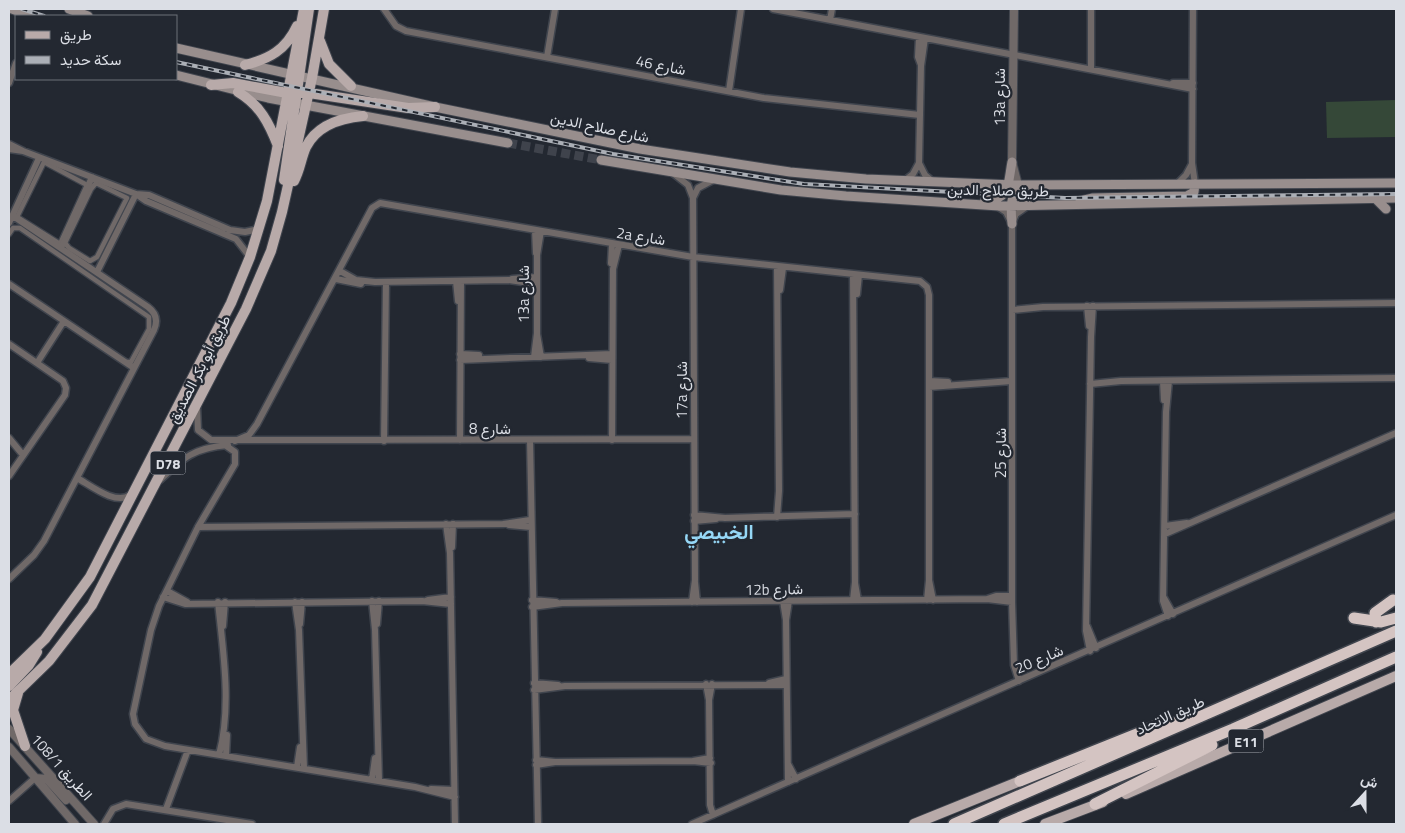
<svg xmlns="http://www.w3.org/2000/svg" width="1405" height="833" viewBox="0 0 1405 833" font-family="'Titillium Web',Vazirmatn,sans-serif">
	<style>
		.green { fill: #354838 }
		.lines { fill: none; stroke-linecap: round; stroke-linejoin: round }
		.secondary-tunnel { stroke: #3f434c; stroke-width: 9; stroke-dasharray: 9 4.5; stroke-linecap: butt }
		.pedestrian-casing { stroke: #40454e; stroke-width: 7 }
		.minor-casing { stroke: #40454e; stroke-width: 9 }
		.tertiary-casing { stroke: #40454e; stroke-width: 10 }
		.secondary-casing { stroke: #40454e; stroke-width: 11 }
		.primary-casing { stroke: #40454e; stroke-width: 12 }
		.motorway-casing { stroke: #40454e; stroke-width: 14 }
		.pedestrian { stroke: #706968; stroke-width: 4.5 }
		.minor { stroke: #706968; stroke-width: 6 }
		.tertiary { stroke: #706968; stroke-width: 8 }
		.secondary { stroke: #988e8d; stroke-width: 9 }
		.primary { stroke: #b8aaa9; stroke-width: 10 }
		.motorway { stroke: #d4c4c2; stroke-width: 11 }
		.rail-casing { stroke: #abafb6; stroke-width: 4 }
		.rail { stroke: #232831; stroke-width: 2; stroke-dasharray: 5.5; stroke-linecap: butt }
		.labels { text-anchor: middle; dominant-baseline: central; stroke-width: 4.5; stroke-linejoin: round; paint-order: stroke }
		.shield { fill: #232831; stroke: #a4a7af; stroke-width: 1 }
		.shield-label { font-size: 14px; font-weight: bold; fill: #dbdee5 }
		.street-label { font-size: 15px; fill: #dbdee5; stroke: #232831 }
		.district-label { font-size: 20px; font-weight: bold; fill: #95d7f6; stroke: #232831 }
	</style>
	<rect width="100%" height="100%" fill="#232831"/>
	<!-- green -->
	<path class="green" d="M1396,100V137L1327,138L1326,102Z"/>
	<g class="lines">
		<!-- secondary-tunnel -->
		<path class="secondary-tunnel" d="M508,143L601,160"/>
		<defs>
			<path id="pedestrian" d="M44,162L87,185L60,244L17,217Z
				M96,183L127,198L97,257L90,261L69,248L65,243L91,189Z
				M9,234L13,228H20L149,317V329L131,362H127"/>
			<path id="minor" d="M384,9L396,26L406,31L764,98L920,115
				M773,9L1193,89
				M1193,9L1192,163L1195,184
				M830,20L832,9
				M919,37L918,57L921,65
				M925,38L921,66L919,163L925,175L932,181
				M547,57L555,9
				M1091,69V9
				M9,83L16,63
				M1173,83H1193
				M729,91L741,9
				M9,144L23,151L136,194L146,201L236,239L250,257
				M9,149L23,151
				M674,174L688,185L693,198L695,580L692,602
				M904,181L913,174L919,163
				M1177,184L1186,175L1192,164
				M136,194L149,195L230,230L245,232L259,229
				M693,198L698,188L713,180
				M997,206L1006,212L1012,224V602L1014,665L1019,681
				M9,223L39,158
				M1012,223L1016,214L1026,207
				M535,230L536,253
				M61,248L92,177
				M611,263L612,244
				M777,268L779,491L777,517
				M340,271L356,280L375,282L509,280L537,284
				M97,272L136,194
				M336,279L361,284
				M512,279L537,277
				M456,281L458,301
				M9,284L134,368
				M780,290L783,268
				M857,294L859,275
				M1087,306L1089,326
				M1012,310L1043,307L1396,303
				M537,334L541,357
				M9,344L63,381L66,388L65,395L9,476
				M460,354L479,355
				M534,357L537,333V255L541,231
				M589,358L612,360
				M460,360L612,354
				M37,363L64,321
				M929,381L948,382
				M1163,381L1164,400
				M1090,384L1121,381L1396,378
				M929,387L1012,381
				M197,406L198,430L211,440L694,439
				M9,438L23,455
				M460,440L461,281
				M530,440L538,824
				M612,440L613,269L619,245
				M235,441L249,435L257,424L372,208L380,203L693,257L920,281L927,287L929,295V580L927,600
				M384,441L386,282
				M225,445L235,452V464L198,527L159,606L151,630L133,714L135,724L146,739L165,746L415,787L455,797
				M77,478C90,485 116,506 130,495
				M160,480C184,457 194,448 228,445
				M694,515L725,518L855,514
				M694,521L716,519
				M446,524L450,553L455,824
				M509,525L531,527
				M1165,526L1187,523
				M198,527L503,524L530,520
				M1165,534L1396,433
				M452,547L453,524
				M9,579L34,555L44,541L154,330C158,321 156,313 148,307L13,216
				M929,580L933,600
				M695,582L697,602
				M855,583L858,600
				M167,591L187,602
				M163,597L185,604L422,601L451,604
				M1164,598L1173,614
				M987,599L996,596H1012
				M428,600L451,597
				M532,600L556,602
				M853,600L855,582L853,275
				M372,601L375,630L379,781
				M783,601L786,620L788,782
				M218,602C223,651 232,706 219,755
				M295,602L299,630L304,768
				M532,607L562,603L987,599L1012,602
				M1168,616L1163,601L1166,412L1169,381
				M786,620L789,601
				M300,624L302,602
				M377,624L379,601
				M223,626L225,602
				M1087,626L1096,648
				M1090,651L1086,631L1091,337L1093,306
				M534,683L558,685
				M769,683L786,679
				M706,684L709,700L710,805L713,815
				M534,690L565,686L786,685
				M709,700L712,684
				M226,756L227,735
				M536,760L555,762L693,761L711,763
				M693,761L710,758
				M788,764L796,779
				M536,765L555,762
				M297,767L300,747
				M372,780L375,758
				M431,789L454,790
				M9,801L35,778
				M166,809L188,750
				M104,824L113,809L126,804L252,824
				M692,824L1396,515"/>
			<path id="tertiary" d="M1014,9L1012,162L1018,185
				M9,729L94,824
				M9,747L75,824
				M35,778L47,779L66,800"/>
			<path id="secondary" d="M12,9L31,16
				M69,9L88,16
				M176,48L435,107L640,149L790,172L866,179L1014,185L1396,183
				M176,75L268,98L508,143
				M601,160L781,190L846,196L999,206L1396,198
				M1376,199L1386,209
				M985,200C1011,201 1008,181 1012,162
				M1080,201L1093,198L1187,196L1194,192L1195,184
				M1012,224C1011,207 1008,194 1026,185"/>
			<path id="primary" d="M320,41L329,64L351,86
				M245,65C269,59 286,50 297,26
				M211,85L233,83L287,93H309L408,108L435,107
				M238,92C260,105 269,123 278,146
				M284,180L309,9
				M294,181C300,170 301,158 306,147C317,125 341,118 363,116
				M9,674L45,639L90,577L231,303L250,257L267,201L304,9
				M9,686L29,665L37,652
				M18,693L13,710L25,746
				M9,700L49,661L92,605L246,309L271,251L282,212L312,78L324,9
				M1126,794L1396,676
				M914,824L1020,781
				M1045,824L1103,802"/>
			<path id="motorway" d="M1354,618L1381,622L1396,618
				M1376,622L1375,613L1393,600
				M1020,781L1159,725L1182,722
				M1095,804L1212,745
				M954,824L1396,631
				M1004,824L1233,729L1396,657"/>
		</defs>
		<!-- pedestrian casing -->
		<use href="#pedestrian" class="pedestrian-casing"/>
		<!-- minor casing -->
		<use href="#minor" class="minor-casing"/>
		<!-- tertiary casing -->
		<use href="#tertiary" class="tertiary-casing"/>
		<!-- secondary casing -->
		<use href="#secondary" class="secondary-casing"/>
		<!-- primary casing -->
		<use href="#primary" class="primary-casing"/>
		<!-- motorway casing -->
		<use href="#motorway" class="motorway-casing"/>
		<!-- pedestrian -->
		<use href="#pedestrian" class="pedestrian"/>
		<!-- minor -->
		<use href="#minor" class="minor"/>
		<!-- tertiary -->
		<use href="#tertiary" class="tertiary"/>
		<!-- secondary -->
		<use href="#secondary" class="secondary"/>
		<!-- primary -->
		<use href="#primary" class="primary"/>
		<!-- motorway -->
		<use href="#motorway" class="motorway"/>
		<defs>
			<path id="rail" d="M22,9L44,16
				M176,62L613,154L804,184L1065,198L1396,194"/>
		</defs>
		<!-- rail casing -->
		<use href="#rail" class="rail-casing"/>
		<!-- rail -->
		<use href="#rail" class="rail"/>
	</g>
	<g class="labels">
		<!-- shield labels -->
		<g class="shield">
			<rect x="150.5" y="451.5" width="35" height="23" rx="4"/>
			<rect x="1228.5" y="729.5" width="35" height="23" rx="4"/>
		</g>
		<g class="shield-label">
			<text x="168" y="463">D78</text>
			<text x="1246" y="741">E11</text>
		</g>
		<!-- street labels -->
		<g class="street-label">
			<text transform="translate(661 65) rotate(11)">شارع 46</text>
			<text transform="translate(999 97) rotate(-90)">13a شارع</text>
			<text transform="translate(600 127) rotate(12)">شارع صلاح الدين</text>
			<text transform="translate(998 190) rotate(1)">طريق صلاح الدين</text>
			<text transform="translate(641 236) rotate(9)">2a شارع</text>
			<text transform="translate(523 294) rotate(-90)">13a شارع</text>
			<text transform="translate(199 369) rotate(-63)">طريق أبو بكر الصديق</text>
			<text transform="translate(681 390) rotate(-90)">17a شارع</text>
			<text x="490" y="428">شارع 8</text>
			<text transform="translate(1000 453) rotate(-90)">شارع 25</text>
			<text transform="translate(774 589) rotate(-1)">12b شارع</text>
			<text transform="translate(1039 659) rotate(-23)">شارع 20</text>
			<text transform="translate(1170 715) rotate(-24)">طريق الاتحاد</text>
			<text transform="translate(62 767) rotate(48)">108/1 الطريق</text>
		</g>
		<!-- district labels -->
		<g class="district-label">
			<text x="719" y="531">الخبيصي</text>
		</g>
	</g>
	<!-- border -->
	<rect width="1405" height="833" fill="none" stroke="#dbdee5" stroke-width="20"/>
	<!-- legend -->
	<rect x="15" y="15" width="162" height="65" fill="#232831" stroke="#6d7179"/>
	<rect x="25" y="31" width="25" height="8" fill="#b8aaa9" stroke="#6d7179"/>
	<text x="60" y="40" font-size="15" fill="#dbdee5">طريق</text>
	<rect x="25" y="56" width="25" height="8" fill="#abafb6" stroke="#6d7179"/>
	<text x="60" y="65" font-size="15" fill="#dbdee5">سكة حديد</text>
	<!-- north arrow -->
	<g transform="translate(1365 793) rotate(21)" stroke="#232831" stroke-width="4" paint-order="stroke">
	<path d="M0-4L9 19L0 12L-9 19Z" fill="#dbdee5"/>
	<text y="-8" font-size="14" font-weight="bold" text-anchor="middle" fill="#dbdee5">ش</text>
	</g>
</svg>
